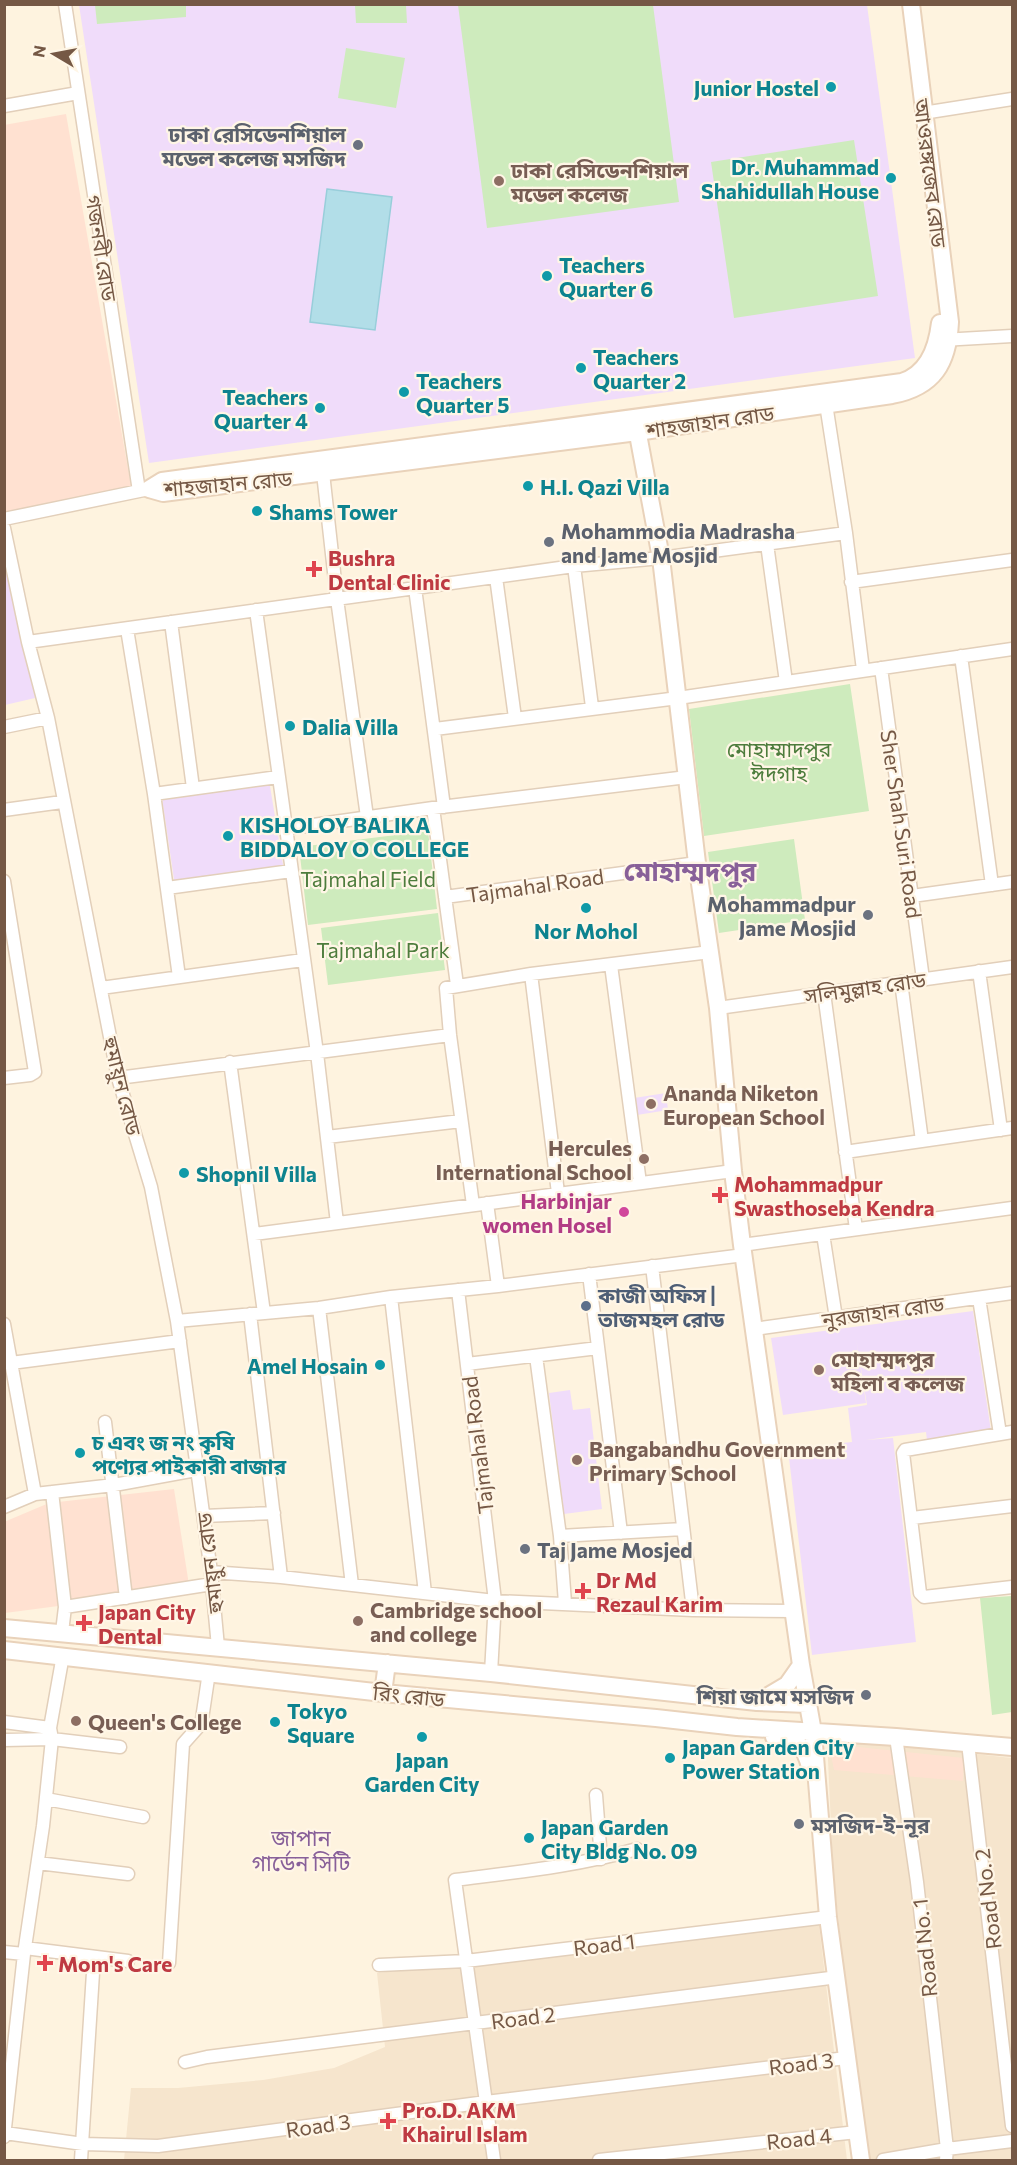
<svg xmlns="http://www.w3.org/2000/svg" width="1017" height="2165" viewBox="0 0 1017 2165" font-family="Commissioner,'Noto Sans Bengali',sans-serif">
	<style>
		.residential { fill: #f6e5cd }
		.commercial { fill: #ffe1d1 }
		.education { fill: #f0dcfa }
		.green { fill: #ceebbd }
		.water { fill: #b2dee8; stroke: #98ceda; stroke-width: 1.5 }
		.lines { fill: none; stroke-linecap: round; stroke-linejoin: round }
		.street-casing { stroke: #e2cfba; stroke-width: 15 }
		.secondary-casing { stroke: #e9d2ba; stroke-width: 20 }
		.street { stroke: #fff; stroke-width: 12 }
		.secondary { stroke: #fff; stroke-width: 16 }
		.culture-dot { fill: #0f9aa8; stroke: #fff6e6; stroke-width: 2 }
		.worship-dot { fill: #6b7280; stroke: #fff6e6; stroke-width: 2 }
		.education-dot { fill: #8d6e63; stroke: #fff6e6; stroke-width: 2 }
		.health-dot { fill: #e0444e; stroke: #fff6e6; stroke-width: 2 }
		.hotel-dot { fill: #d1479c; stroke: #fff6e6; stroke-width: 2 }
		.service-dot { fill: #5c6f8a; stroke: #fff6e6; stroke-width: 2 }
		.labels { text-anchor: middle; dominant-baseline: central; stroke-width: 4.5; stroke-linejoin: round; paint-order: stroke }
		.culture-label { font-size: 21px; font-weight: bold; fill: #0d838f; stroke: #fff6e6; text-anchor: start }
		.worship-label { font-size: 21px; font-weight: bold; fill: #5b616d; stroke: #fff6e6; text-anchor: end }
		.education-label { font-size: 21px; font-weight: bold; fill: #785e54; stroke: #fff6e6; text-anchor: start }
		.street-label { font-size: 21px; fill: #755845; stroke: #fff6e6 }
		.health-label { font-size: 21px; font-weight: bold; fill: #be3a42; stroke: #fff6e6; text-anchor: start }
		.park-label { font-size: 21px; fill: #4d7c3c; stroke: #fff6e6 }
		.hotel-label { font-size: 21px; font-weight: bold; fill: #b23c85; stroke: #fff6e6; text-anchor: end }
		.service-label { font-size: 21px; font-weight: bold; fill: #4e5e75; stroke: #fff6e6; text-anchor: start }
		.neighbourhood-label { font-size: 22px; fill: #886099; stroke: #fff6e6 }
		.district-label { font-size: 27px; font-weight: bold; fill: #886099; stroke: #fff6e6 }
	</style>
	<rect width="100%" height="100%" fill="#fef3df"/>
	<!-- residential -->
	<path class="residential" d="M827,1738L1012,1758V2160H864L833,1869Z
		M819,1925L847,2160H124L131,2088H178L263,2080L334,2068L385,2047L377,1973Z"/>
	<!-- commercial -->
	<path class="commercial" d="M66,114L131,486L5,514L4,125Z
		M174,1489L189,1585L66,1605L5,1613L4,1522L49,1503Z
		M829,1744L964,1758L963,1781L834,1770Z"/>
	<!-- education -->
	<path class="education" d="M79,5H867L915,358L149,463Z
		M5,566L35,698L5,705H4Z
		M269,780L283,865L175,886L162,798Z
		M666,1093L668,1110L637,1115L634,1098Z
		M973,1311L991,1431L927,1440L926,1432L866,1440L893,1438L916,1642L812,1655L788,1449L852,1442L848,1408L867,1405L856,1338L866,1403L783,1415L771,1338Z
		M570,1390L573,1410L590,1408L602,1509L564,1514L549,1393Z"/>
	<!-- green -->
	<path class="green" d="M95,5H186V17L97,24Z
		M355,5H406L407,23H356Z
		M458,5H653L679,202L487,228Z
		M346,48L405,58L396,108L338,98Z
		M854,140L878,296L734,318L711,162Z
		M850,684L869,811L704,836L689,709Z
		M428,831L437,909L308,925L299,847Z
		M794,839L805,920L719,933L708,852Z
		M438,913L445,970L328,985L321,928Z
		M1012,1596V1712L992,1715L980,1598Z"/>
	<!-- water -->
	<path class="water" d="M327,189L392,197L375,330L310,322Z"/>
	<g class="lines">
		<defs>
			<path id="street" d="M65,4L139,491
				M4,106L78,93
				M923,113L1012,99
				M942,340L1012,336
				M826,404L846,533L863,670
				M323,473L337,599L367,817
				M4,519L144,490
				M4,528L28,642L48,718L118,1078L151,1187L177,1321L211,1572L218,1647
				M767,544L786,682
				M574,566L592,707
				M496,577L515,718
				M851,582L1012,560
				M415,588L444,807
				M256,610L317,1053L337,1223
				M171,622L193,788
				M127,629L154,794L179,977
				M28,642L574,566L661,558L846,533
				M961,656L992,885
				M881,668L923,979
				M4,727L48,718
				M435,729L678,698L1012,649
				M154,794L278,777
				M433,808L457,985
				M4,810L62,802
				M285,829L433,808L687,777
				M4,881L35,1072L30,1075L4,1078
				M167,888L291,871
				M912,896L1012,882
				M445,897L697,863
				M611,965L640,1183
				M979,971L1001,1130
				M531,974L558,1193
				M901,982L922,1141
				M101,988L303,960
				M824,993L856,1229
				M718,1008L1012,967
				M230,1062L264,1313
				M118,1078L450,1035
				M327,1137L461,1121
				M845,1152L1012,1128
				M487,1203L498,1286
				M473,1205L450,1035L446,988L531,974L710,952
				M254,1234L733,1171
				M823,1234L836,1318
				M742,1245L1012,1208
				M652,1266L693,1610
				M589,1274L621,1533
				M458,1290L495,1601L491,1673
				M391,1297L425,1593
				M979,1298L1000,1434
				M319,1308L352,1585
				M250,1314L281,1577
				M177,1321L319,1308L391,1297L498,1286L744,1255
				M4,1324L35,1494
				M754,1329L1012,1293
				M536,1356L560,1536L565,1603
				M11,1363L180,1341
				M467,1364L598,1348
				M105,1422L126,1598
				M1012,1432L905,1450L903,1453L920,1593L924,1597L1012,1587
				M52,1492L65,1607
				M4,1507L35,1494L114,1485L196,1470
				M204,1516L274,1513
				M912,1518L1012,1506
				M560,1536L683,1529
				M211,1572L281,1577L495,1601L693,1610L794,1611
				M62,1632L65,1607L212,1584
				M4,1722L50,1728
				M896,1737L917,1882L947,2149L946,2160
				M4,1740L52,1739L50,1728L63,1655
				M968,1743L1012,2126
				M596,1795L601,1859
				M46,1799L143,1817
				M38,1863L128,1874
				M25,1948L128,1961
				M4,1952L24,1954
				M169,1963L183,1744L199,1726L202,1719L209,1672
				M379,1965L466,1961L828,1917
				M185,2062L207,2057L830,1978L838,1980
				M5,2133L83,2144L158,2146L486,2102L846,2058
				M4,2137L24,1954L43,1826L52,1739L120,1747
				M81,2160L94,1957
				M494,2160L455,1880C517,1872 578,1866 637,1849
				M599,2160L857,2132
				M883,2160L947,2149L1012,2141"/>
			<path id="secondary" d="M635,418L661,558L697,863L718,1008L733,1171L742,1245L801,1665L813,1732L828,1917L861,2160
				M149,489L163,493L637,432L892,395C934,387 948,363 950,322L911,4
				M149,489L162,481L902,382C928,374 937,349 940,323
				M4,1628L491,1673L757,1702L808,1704
				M4,1650L383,1693L656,1718L737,1727L896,1737L1012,1747
				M383,1693L387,1663
				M758,1702L787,1685L801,1665
				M774,1737C797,1741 804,1743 810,1767"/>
		</defs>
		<!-- street casing -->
		<use href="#street" class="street-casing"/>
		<!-- secondary casing -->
		<use href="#secondary" class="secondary-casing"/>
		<!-- street -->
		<use href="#street" class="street"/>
		<!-- secondary -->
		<use href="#secondary" class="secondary"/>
	</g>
	<!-- markers -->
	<g class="culture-dot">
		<circle cx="831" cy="87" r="6"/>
		<circle cx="891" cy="178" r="6"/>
		<circle cx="547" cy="276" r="6"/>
		<circle cx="581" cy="368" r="6"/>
		<circle cx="404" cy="392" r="6"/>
		<circle cx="320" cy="408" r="6"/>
		<circle cx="528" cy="486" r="6"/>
		<circle cx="257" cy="511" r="6"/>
		<circle cx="290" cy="726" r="6"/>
		<circle cx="228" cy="836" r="6"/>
		<circle cx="586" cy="908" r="6"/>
		<circle cx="184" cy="1173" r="6"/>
		<circle cx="380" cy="1365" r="6"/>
		<circle cx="80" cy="1453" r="6"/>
		<circle cx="275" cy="1722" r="6"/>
		<circle cx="422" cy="1737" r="6"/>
		<circle cx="670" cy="1758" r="6"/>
		<circle cx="529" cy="1838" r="6"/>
	</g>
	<g class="worship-dot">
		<circle cx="358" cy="145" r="6"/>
		<circle cx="549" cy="542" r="6"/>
		<circle cx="868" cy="915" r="6"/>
		<circle cx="525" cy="1549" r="6"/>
		<circle cx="866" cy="1695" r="6"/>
		<circle cx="799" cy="1824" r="6"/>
	</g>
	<g class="education-dot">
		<circle cx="499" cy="181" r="6"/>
		<circle cx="651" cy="1104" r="6"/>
		<circle cx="644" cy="1159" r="6"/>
		<circle cx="819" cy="1370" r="6"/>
		<circle cx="577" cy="1460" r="6"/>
		<circle cx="358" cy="1621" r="6"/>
		<circle cx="76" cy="1721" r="6"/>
	</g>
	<g class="health-dot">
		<path d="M311 560h6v6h6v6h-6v6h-6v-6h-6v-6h6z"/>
		<path d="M717 1186h6v6h6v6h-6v6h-6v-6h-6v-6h6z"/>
		<path d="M580 1582h6v6h6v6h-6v6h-6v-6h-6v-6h6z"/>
		<path d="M81 1614h6v6h6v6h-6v6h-6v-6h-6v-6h6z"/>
		<path d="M42 1954h6v6h6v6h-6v6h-6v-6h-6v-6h6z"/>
		<path d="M385 2112h6v6h6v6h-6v6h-6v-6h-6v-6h6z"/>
	</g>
	<circle class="hotel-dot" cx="624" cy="1212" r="6"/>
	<circle class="service-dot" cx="586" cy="1306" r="6"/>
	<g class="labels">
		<!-- culture labels -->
		<g class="culture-label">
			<text x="819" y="87" text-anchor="end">Junior Hostel</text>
			<text x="879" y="166" text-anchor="end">Dr. Muhammad<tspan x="879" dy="24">Shahidullah House</tspan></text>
			<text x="559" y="264">Teachers<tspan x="559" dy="24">Quarter 6</tspan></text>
			<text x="593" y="356">Teachers<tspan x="593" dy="24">Quarter 2</tspan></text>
			<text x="416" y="380">Teachers<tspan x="416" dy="24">Quarter 5</tspan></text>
			<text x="308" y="396" text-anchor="end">Teachers<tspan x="308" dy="24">Quarter 4</tspan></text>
			<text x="540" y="486">H.I. Qazi Villa</text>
			<text x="269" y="511">Shams Tower</text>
			<text x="302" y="726">Dalia Villa</text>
			<text x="240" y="824">KISHOLOY BALIKA<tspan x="240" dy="24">BIDDALOY O COLLEGE</tspan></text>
			<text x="586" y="930" text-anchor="middle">Nor Mohol</text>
			<text x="196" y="1173">Shopnil Villa</text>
			<text x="368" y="1365" text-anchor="end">Amel Hosain</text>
			<text x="92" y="1441">চ এবং জ নং কৃষি<tspan x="92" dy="24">পণ্যের পাইকারী বাজার</tspan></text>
			<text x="287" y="1710">Tokyo<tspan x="287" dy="24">Square</tspan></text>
			<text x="682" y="1746">Japan Garden City<tspan x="682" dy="24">Power Station</tspan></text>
			<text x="422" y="1759" text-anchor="middle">Japan<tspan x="422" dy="24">Garden City</tspan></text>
			<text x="541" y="1826">Japan Garden<tspan x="541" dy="24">City Bldg No. 09</tspan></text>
		</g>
		<!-- worship labels -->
		<g class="worship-label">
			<text x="346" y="133">ঢাকা রেসিডেনশিয়াল<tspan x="346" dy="24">মডেল কলেজ মসজিদ</tspan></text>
			<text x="561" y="530" text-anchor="start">Mohammodia Madrasha<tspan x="561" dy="24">and Jame Mosjid</tspan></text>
			<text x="856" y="903">Mohammadpur<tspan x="856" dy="24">Jame Mosjid</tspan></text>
			<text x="537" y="1549" text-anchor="start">Taj Jame Mosjed</text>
			<text x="854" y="1695">শিয়া জামে মসজিদ</text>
			<text x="811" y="1824" text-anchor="start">মসজিদ-ই-নূর</text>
		</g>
		<!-- education labels -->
		<g class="education-label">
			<text x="511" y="169">ঢাকা রেসিডেনশিয়াল<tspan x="511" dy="24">মডেল কলেজ</tspan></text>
			<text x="663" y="1092">Ananda Niketon<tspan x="663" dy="24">European School</tspan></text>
			<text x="632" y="1147" text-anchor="end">Hercules<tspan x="632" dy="24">International School</tspan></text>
			<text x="831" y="1358">মোহাম্মদপুর<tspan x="831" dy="24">মহিলা ব কলেজ</tspan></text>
			<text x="589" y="1448">Bangabandhu Government<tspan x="589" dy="24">Primary School</tspan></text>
			<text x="370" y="1609">Cambridge school<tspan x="370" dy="24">and college</tspan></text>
			<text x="88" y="1721">Queen's College</text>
		</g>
		<!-- street labels -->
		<g class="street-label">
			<text transform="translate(931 173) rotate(83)">আওরঙ্গজেব রোড</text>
			<text transform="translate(102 248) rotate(81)">গজনবী রোড</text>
			<text transform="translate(710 421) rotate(-8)">শাহজাহান রোড</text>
			<text transform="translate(228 483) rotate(-5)">শাহজাহান রোড</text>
			<text transform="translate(902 824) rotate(82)">Sher Shah Suri Road</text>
			<text transform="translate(535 885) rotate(-8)">Tajmahal Road</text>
			<text transform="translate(865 987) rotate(-8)">সলিমুল্লাহ রোড</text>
			<text transform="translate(123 1086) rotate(76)">হুমায়ুন রোড</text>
			<text transform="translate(883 1311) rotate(-8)">নুরজাহান রোড</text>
			<text transform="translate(477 1445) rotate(-97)">Tajmahal Road</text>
			<text transform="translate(209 1563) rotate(-97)">হুমায়ুন রোড</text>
			<text transform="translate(409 1695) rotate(6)">রিং রোড</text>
			<text transform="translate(987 1899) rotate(-97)">Road No. 2</text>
			<text transform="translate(604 1944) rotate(-7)">Road 1</text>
			<text transform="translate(924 1948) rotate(-96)">Road No. 1</text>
			<text transform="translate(523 2017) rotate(-7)">Road 2</text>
			<text transform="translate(801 2063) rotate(-7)">Road 3</text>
			<text transform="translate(318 2125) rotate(-8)">Road 3</text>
			<text transform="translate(799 2138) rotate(-6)">Road 4</text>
		</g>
		<!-- health labels -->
		<g class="health-label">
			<text x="328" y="557">Bushra<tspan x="328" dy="24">Dental Clinic</tspan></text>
			<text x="734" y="1183">Mohammadpur<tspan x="734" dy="24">Swasthoseba Kendra</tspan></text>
			<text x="596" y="1579">Dr Md<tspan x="596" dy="24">Rezaul Karim</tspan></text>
			<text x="98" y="1611">Japan City<tspan x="98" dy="24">Dental</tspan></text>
			<text x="58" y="1963">Mom's Care</text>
			<text x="402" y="2109">Pro.D. AKM<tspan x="402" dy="24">Khairul Islam</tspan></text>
		</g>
		<!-- park labels -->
		<g class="park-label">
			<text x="779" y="748">মোহাম্মাদপুর<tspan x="779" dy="24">ঈদগাহ</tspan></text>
			<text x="368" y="878">Tajmahal Field</text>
			<text x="383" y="949">Tajmahal Park</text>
		</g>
		<!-- hotel labels -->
		<g class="hotel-label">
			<text x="612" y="1200">Harbinjar<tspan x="612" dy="24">women Hosel</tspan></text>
		</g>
		<!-- service labels -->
		<g class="service-label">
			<text x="598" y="1294">কাজী অফিস |<tspan x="598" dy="24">তাজমহল রোড</tspan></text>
		</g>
		<!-- neighbourhood labels -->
		<g class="neighbourhood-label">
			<text x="301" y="1837">জাপান<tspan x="301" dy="25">গার্ডেন সিটি</tspan></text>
		</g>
		<!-- district labels -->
		<g class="district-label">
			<text x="690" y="870">মোহাম্মদপুর</text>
		</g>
	</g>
	<!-- border -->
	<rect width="1017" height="2165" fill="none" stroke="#755845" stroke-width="12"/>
	<!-- north arrow -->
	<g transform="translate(54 54) rotate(280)" stroke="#fff6e6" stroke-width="4.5" paint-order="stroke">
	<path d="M0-4.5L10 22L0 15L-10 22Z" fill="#755845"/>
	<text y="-9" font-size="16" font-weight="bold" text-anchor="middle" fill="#755845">N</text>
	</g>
</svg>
